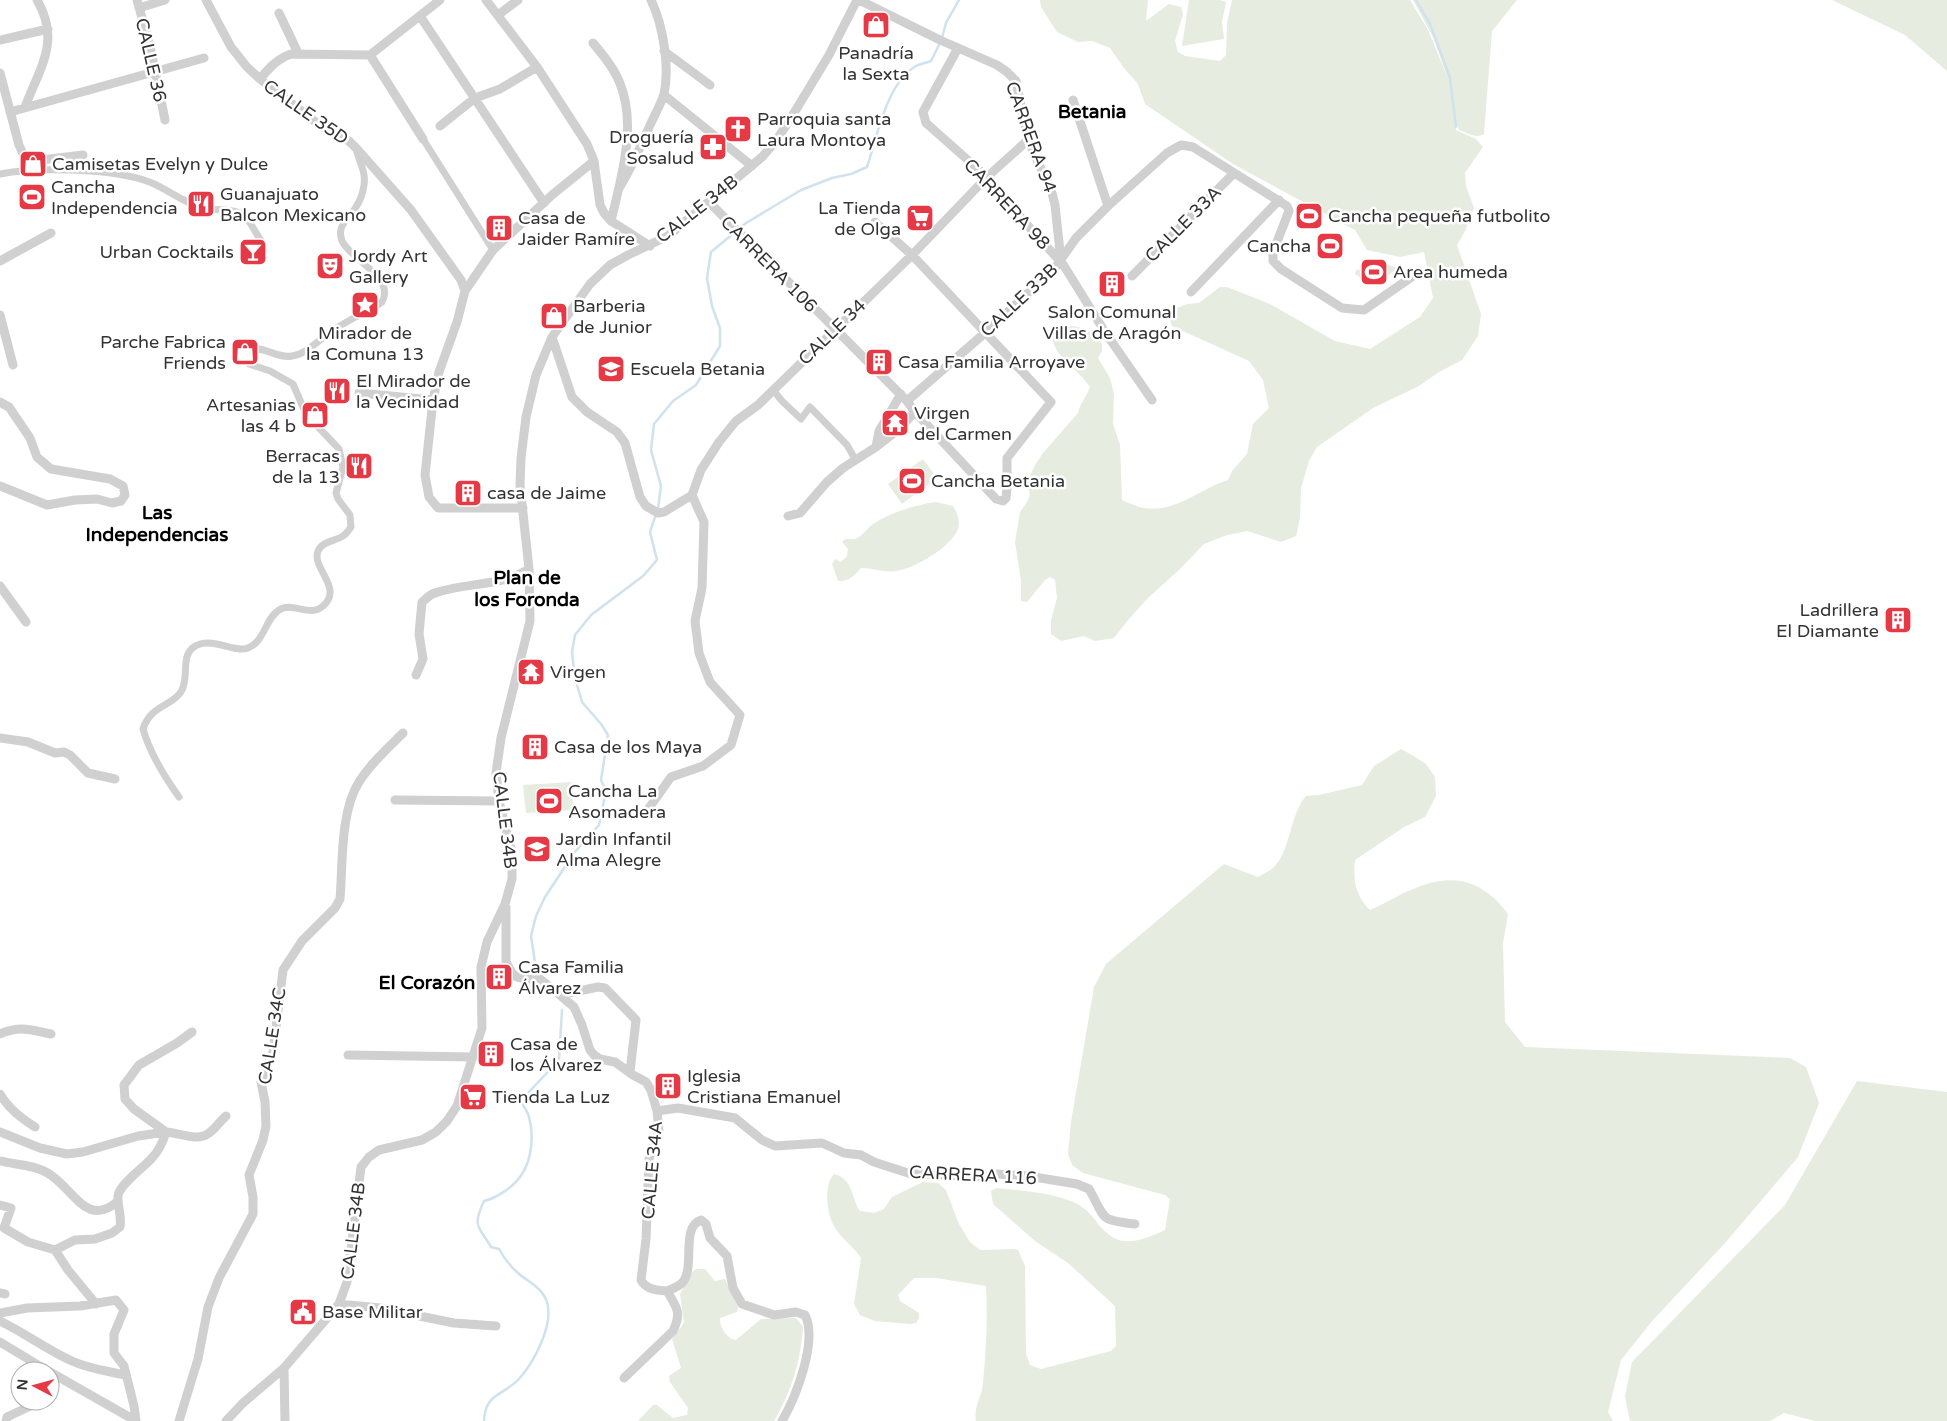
<svg xmlns="http://www.w3.org/2000/svg" width="1947" height="1421" viewBox="0 0 1947 1421" font-family="'Varela Round',sans-serif">
	<style>
		.green { fill: #e6ecdf }
		.lines { fill: none; stroke-linecap: round; stroke-linejoin: round }
		.stream { stroke: #cfe2ee; stroke-width: 2.5 }
		.pedestrian { stroke: #d0d0d0; stroke-width: 7 }
		.minor { stroke: #d0d0d0; stroke-width: 9 }
		.labels { text-anchor: middle; dominant-baseline: central; stroke-width: 5; stroke-linejoin: round; paint-order: stroke }
		.poi-label { font-size: 18px; fill: #333; stroke: #fff; text-anchor: start }
		.street-label { font-size: 18px; fill: #333; stroke: #fff }
		.neighbourhood-label { font-size: 19px; font-weight: bold; fill: #000; stroke: #fff }
	</style>
	<rect width="100%" height="100%" fill="#fff"/>
	<!-- green -->
	<path class="green" d="M1040,0H1148L1146,21L1169,4L1181,7L1183,14L1175,41L1178,52L1185,56L1220,61L1226,55L1227,23L1232,0H1410L1428,30L1448,78L1433,37L1413,0H1517L1492,31L1484,134C1476,139 1467,133 1459,130L1454,119L1456,130L1476,139L1483,147L1465,173L1466,186L1474,208L1465,231L1457,245L1481,314L1478,336L1462,360L1439,372L1419,386L1373,408L1317,447L1309,461L1301,488L1300,518L1296,536L1281,542L1247,531L1227,535L1204,544L1180,569L1148,598L1128,620L1114,638L1095,641L1084,636L1061,641L1051,634V620L1057,598L1055,580L1050,577L1045,580L1027,602L1021,601V580L1015,542L1020,512L1027,502L1030,495L1027,483L1035,465L1043,453L1078,413C1080,403 1087,396 1090,387C1080,372 1061,361 1054,345C1051,338 1055,332 1057,326C1073,323 1093,330 1102,344V351L1098,358L1110,378L1114,394L1113,424L1120,445L1122,500C1129,503 1137,507 1144,508C1176,513 1199,489 1228,480L1232,471L1247,454L1253,424L1269,408L1263,380L1249,361L1172,326L1170,319L1177,308L1187,304L1199,303L1220,287H1227L1270,304L1335,341L1370,349L1420,317L1433,298L1424,252L1400,257L1367,250L1355,230L1233,164L1145,104L1138,84L1124,68L1110,48L1092,41L1078,42L1057,32L1041,7Z
		M1189,0H1220L1226,2L1222,22L1224,39L1182,46Z
		M1832,0H1947V71L1905,35Z
		M1320,236L1344,248L1340,256L1316,244Z
		M1373,260L1398,268L1374,286L1355,274L1356,270L1364,269L1365,265Z
		M923,459L937,478L902,504L888,484Z
		M936,502L953,506C956,511 959,517 959,524C958,544 914,569 896,571C885,573 872,568 861,568C854,576 848,582 838,581L832,564L835,559L841,562L847,556L848,549L842,542L844,540C848,538 851,540 855,539C863,536 866,529 873,524C892,512 915,505 936,502Z
		M1401,749L1412,755L1426,764L1435,777L1436,796L1425,817L1404,827L1355,860C1353,879 1355,896 1370,910C1380,906 1388,901 1398,896C1442,873 1477,872 1508,914L1503,943L1505,1022L1525,1047L1790,1058L1806,1067L1819,1103L1798,1157L1726,1242L1653,1320L1621,1360L1608,1412L1613,1421H976C973,1407 982,1397 983,1383C986,1351 988,1319 986,1286L936,1278H914L898,1295L900,1301L919,1313V1318L916,1323L910,1324L875,1321L860,1315L854,1304L861,1258C854,1247 842,1239 835,1228C827,1216 823,1185 834,1174C854,1179 851,1199 860,1211L874,1213L884,1209L892,1197L923,1182L938,1183L946,1190L959,1224L970,1242L980,1250L1014,1249L1018,1250L1025,1266L1026,1354L1030,1365L1041,1369L1111,1351L1116,1346L1115,1306L1068,1263L1035,1241L993,1204L991,1191L997,1188C1022,1191 1050,1192 1073,1202C1092,1210 1094,1222 1107,1233C1123,1249 1148,1238 1165,1230L1170,1199L1165,1195L1083,1173L1072,1165L1068,1154L1071,1122L1094,987L1106,964L1224,864L1258,877C1263,874 1268,872 1272,869C1291,853 1289,815 1306,796L1319,795L1362,785L1374,766Z
		M572,782L573,810L526,813L523,785Z
		M1857,1081L1947,1092V1421H1815L1784,1413L1770,1421H1630L1625,1396L1632,1362L1785,1205Z
		M696,1269H705L715,1281L725,1279L738,1307L737,1312L720,1318C719,1326 727,1339 736,1340L761,1319L796,1318L803,1327C800,1363 792,1390 774,1421H638L653,1405H657L673,1418L687,1415L688,1408L670,1382L669,1376L681,1368L672,1339L684,1323L680,1294L692,1272Z"/>
	<g class="lines">
		<!-- stream -->
		<path class="stream" d="M1416,0L1430,24L1450,78L1456,127
			M942,38L946,23L959,0
			M658,509L661,486L651,450L654,424L673,401L696,385L720,346V328L712,306L707,278L711,252L746,223L801,190L832,178L851,174L867,167C877,137 887,82 916,66C920,64 926,63 931,61L940,43
			M537,967L535,963L531,936L536,916L545,897L574,853L599,825L606,791L601,780L608,735L601,724L582,702L575,678L572,652L575,635L591,615L643,576L657,560L650,532L656,514
			M484,1421C485,1393 503,1396 519,1379C534,1362 554,1325 547,1302C542,1287 528,1282 518,1273C510,1266 504,1258 499,1249L491,1247C478,1225 472,1227 484,1201C497,1198 515,1186 522,1174C532,1159 534,1134 529,1117C528,1112 524,1107 522,1103L527,1094L559,1060L562,1010"/>
		<!-- pedestrian -->
		<path class="pedestrian" d="M423,139L493,250
			M0,174C38,167 116,168 152,183C168,190 182,201 199,207C211,211 225,208 237,212C248,215 255,232 261,241
			M773,390L782,401L801,419L810,407L847,445L855,459
			M179,797C164,776 150,754 143,729C151,704 174,706 182,690C190,675 178,651 200,644C215,639 236,653 248,648C265,641 265,619 279,610C292,601 310,618 323,606C344,588 311,568 318,551C322,541 336,541 343,536C346,534 349,530 351,527L350,515L338,499L336,493L343,467L339,449L306,414L293,384L270,371L249,364L246,356L251,349C264,346 278,359 292,356C308,354 321,337 335,329C350,319 367,312 382,302C396,278 350,259 342,241C336,225 349,219 356,207C360,201 363,193 364,185C366,172 360,164 357,152"/>
		<!-- minor -->
		<path class="minor" d="M137,0L150,46L165,120
			M206,0L231,47L247,67L260,79L322,127L349,141L357,149L411,210L461,280L465,291
			M486,0L537,67L587,144L594,161L600,205L604,213L611,221L650,246
			M859,0L940,40L997,65L1007,72L1016,81L1028,140L1052,193L1055,205L1061,261L1105,332L1152,400
			M139,8L165,0
			M279,13L298,53
			M498,15L518,0
			M420,16L544,203
			M0,40L48,29
			M593,43C603,55 613,67 619,81C638,124 621,178 611,221
			M958,48L923,112L926,123L987,177L1035,234L1060,261
			M664,51L710,85
			M370,55L423,139
			M370,55L440,0
			M0,73L19,145L24,156L33,161L83,155
			M260,79C269,68 277,59 291,54L370,55
			M664,95L752,166
			M1073,100L1108,206
			M25,107C40,67 61,41 37,0
			M10,112L204,58
			M440,126L475,98L500,89L537,67
			M619,188C632,168 641,145 651,123C655,114 661,104 664,94C670,67 663,25 651,0
			M709,202L907,401L915,412L996,499L1003,501L1006,498L1007,488V458L1051,402L912,255L875,222
			M0,261L51,233
			M1132,276L1234,173
			M1191,292L1279,200
			M0,315L13,365
			M552,337L572,397L587,412L617,432L625,443L640,497L646,506L658,513L664,512L692,495L704,522L702,588L695,621L699,653L710,682L740,715L731,745L703,766L671,777L649,808
			M359,393L433,400
			M907,401L986,332L1055,268L1076,238L1108,206L1167,153L1181,145L1193,147L1287,206L1289,211L1273,252V261L1281,269L1342,308L1364,310L1413,276
			M0,402L9,407L30,438L37,457L51,469L110,479L123,486L125,495L121,501L112,503L97,499L75,500L47,505L0,486
			M876,447L899,429L915,412
			M692,495L701,470L719,442L736,421L758,405L912,255L987,177L1028,140
			M523,508H438L429,497L425,475L433,400L439,372L457,322L465,291L493,250L552,195L594,161
			M788,516L800,513L827,482L843,468L876,447L879,431L901,394
			M0,586L26,622
			M416,675L423,659L419,634L422,602C426,599 430,594 435,593C466,582 501,587 529,569
			M0,738L28,742L55,753L64,752L70,755L88,773L115,779
			M395,800L499,801
			M506,907V962L512,973L517,977L526,979H540L560,995L574,1007L582,1025L590,1050L594,1055L600,1059L615,1062L633,1075L646,1082L651,1090L657,1111L659,1131L649,1159L646,1239L641,1280C646,1290 658,1290 667,1291C677,1308 682,1312 673,1331L624,1378
			M560,995L598,987L605,988L636,1020L630,1072
			M0,1034C20,1025 31,1030 51,1034
			M348,1055L473,1057
			M0,1094C9,1109 21,1118 35,1127
			M657,1111L678,1108L735,1118L762,1140L775,1146L822,1143L844,1153L861,1155L874,1162L908,1173L985,1177L997,1174L1028,1176L1077,1184L1089,1189C1106,1218 1097,1220 1135,1224
			M0,1132L40,1148L67,1154L83,1152L138,1136L166,1132
			M166,1132L134,1109L125,1099L124,1085L139,1065L177,1043L192,1032
			M0,1161C17,1165 38,1165 52,1176C74,1191 88,1228 118,1201
			M0,1205L11,1208L4,1228L28,1242L55,1250
			M55,1250L75,1240L95,1239L112,1233L120,1227C122,1215 117,1205 118,1196C119,1185 143,1168 151,1159C159,1151 163,1142 166,1132C180,1133 198,1142 209,1133C216,1128 220,1121 226,1116
			M55,1250L68,1270L96,1304
			M667,1291C672,1289 678,1287 682,1283C696,1268 680,1227 701,1220L706,1224L710,1238L727,1256L733,1288L742,1304L774,1315L796,1312L805,1315C818,1341 796,1397 782,1421
			M0,1293L5,1294
			M339,1304L380,1308L454,1323L496,1326
			M0,1313L27,1308L80,1306L116,1300L124,1310L114,1334V1353L124,1366L134,1406L136,1421
			M0,1321C25,1333 47,1350 72,1361C89,1369 108,1371 125,1375
			M0,1342L48,1371
			M284,1368L285,1421
			M50,1372L136,1421
			M50,1387L56,1376
			M6,1421L7,1417L41,1401
			M179,1421L198,1359L208,1307L219,1278L253,1214V1197L249,1175L263,1140L266,1126L265,1102L261,1082L273,1052L283,970L302,941L335,908L340,899C343,863 340,812 359,782C370,764 388,748 403,733
			M226,1421L243,1403L284,1368L339,1304L347,1282L361,1167L369,1157L379,1150L422,1140L436,1132L447,1121L457,1106L482,1028L481,967L487,942L505,904L512,879V853L499,801L496,773L501,738L530,621L529,569L520,485L521,458L526,417L536,375L552,337L590,284L610,265L628,255L668,236L762,157L776,141L794,113L829,55L857,0"/>
	</g>
	<!-- icons -->
	<defs>
		<symbol id="shop-square" viewBox="-11 -11 22 22"><rect x="-9" y="-9" width="18" height="18" rx="4" fill="#e63946" stroke="#fff"/><path d="M-5-2.5h2.3a2.7 3.5 0 0 1 5.4 0H5L5.5 6h-11ZM-1.5-2.5h3a1.5 2.3 0 0 0-3 0Z" fill="#fff"/></symbol>
		<symbol id="church-square" viewBox="-11 -11 22 22"><rect x="-9" y="-9" width="18" height="18" rx="4" fill="#e63946" stroke="#fff"/><path d="M-1.2-6h2.4v3.5h3.3v2.4h-3.3V6h-2.4V-.1h-3.3v-2.4h3.3Z" fill="#fff"/></symbol>
		<symbol id="pharmacy-square" viewBox="-11 -11 22 22"><rect x="-9" y="-9" width="18" height="18" rx="4" fill="#e63946" stroke="#fff"/><path d="M-2-6h4v4h4v4h-4v4h-4v-4h-4v-4h4Z" fill="#fff"/></symbol>
		<symbol id="stadium-square" viewBox="-11 -11 22 22"><rect x="-9" y="-9" width="18" height="18" rx="4" fill="#e63946" stroke="#fff"/><path d="M0-5a6.5 5 0 1 0 0 10a6.5 5 0 1 0 0-10ZM-3.5-1.8h7v3.6h-7Z" fill="#fff"/></symbol>
		<symbol id="restaurant-square" viewBox="-11 -11 22 22"><rect x="-9" y="-9" width="18" height="18" rx="4" fill="#e63946" stroke="#fff"/><path d="M-5-6h1v4h1v-4h1v4h1v-4h1v5L-1.5 .5V6h-2V.5L-5-1ZM5-6V6H3V1.5H1.5Q1.5-4 5-6Z" fill="#fff"/></symbol>
		<symbol id="supermarket-square" viewBox="-11 -11 22 22"><rect x="-9" y="-9" width="18" height="18" rx="4" fill="#e63946" stroke="#fff"/><path d="M-6-5.5h2.5l.6 2H6L4.5 2H-2.5L-4.4-4H-6ZM-1.5 3.2a1.3 1.3 0 1 0 .1 0ZM3 3.2a1.3 1.3 0 1 0 .1 0Z" fill="#fff"/></symbol>
		<symbol id="building-square" viewBox="-11 -11 22 22"><rect x="-9" y="-9" width="18" height="18" rx="4" fill="#e63946" stroke="#fff"/><path d="M-4-6H4V6H1V3H-1V6H-4ZM-2.5-4.3h1.7v1.8h-1.7ZM.8-4.3h1.7v1.8H.8ZM-2.5-1h1.7V.8h-1.7ZM.8-1h1.7V.8H.8Z" fill="#fff"/></symbol>
		<symbol id="bar-square" viewBox="-11 -11 22 22"><rect x="-9" y="-9" width="18" height="18" rx="4" fill="#e63946" stroke="#fff"/><path d="M-6-5H6L.8 .8V4.5H3.5V6h-7V4.5H-.8V.8Z" fill="#fff"/></symbol>
		<symbol id="theatre-square" viewBox="-11 -11 22 22"><rect x="-9" y="-9" width="18" height="18" rx="4" fill="#e63946" stroke="#fff"/><path d="M-5-5.5Q0-4 5-5.5V0Q5 5 0 6Q-5 5-5 0ZM-3.3-2.5H-1v1.5H-3.3ZM1-2.5H3.3v1.5H1ZM-2.8 1Q0 5.5 2.8 1Z" fill="#fff"/></symbol>
		<symbol id="sight-square" viewBox="-11 -11 22 22"><rect x="-9" y="-9" width="18" height="18" rx="4" fill="#e63946" stroke="#fff"/><path d="M0-6L1.8-2.2L6-1.7L2.9 1.2L3.7 5.4L0 3.3L-3.7 5.4L-2.9 1.2L-6-1.7L-1.8-2.2Z" fill="#fff"/></symbol>
		<symbol id="school-square" viewBox="-11 -11 22 22"><rect x="-9" y="-9" width="18" height="18" rx="4" fill="#e63946" stroke="#fff"/><path d="M0-5L7-2L0 1L-7-2ZM-4 1L0 2.5L4 1V4Q0 6-4 4Z" fill="#fff"/></symbol>
		<symbol id="temple-square" viewBox="-11 -11 22 22"><rect x="-9" y="-9" width="18" height="18" rx="4" fill="#e63946" stroke="#fff"/><path d="M0-6L5-2H3V0L6.5 2.5H4V6H1.5V3h-3V6H-4V2.5H-6.5L-3 0V-2H-5Z" fill="#fff"/></symbol>
		<symbol id="civic-square" viewBox="-11 -11 22 22"><rect x="-9" y="-9" width="18" height="18" rx="4" fill="#e63946" stroke="#fff"/><path d="M-.6-6.5H3V-4.5H.6V-3L4-1V1h2V6H-6V1h2V-1L-.6-3ZM-1.2 2.5V6h2.4V2.5Z" fill="#fff"/></symbol>
	</defs>
	<g fill-rule="evenodd">
		<use href="#shop-square" x="860" y="9" width="32" height="32"/>
		<use href="#church-square" x="722" y="113" width="32" height="32"/>
		<use href="#pharmacy-square" x="697" y="131" width="32" height="32"/>
		<use href="#shop-square" x="17" y="148" width="32" height="32"/>
		<use href="#stadium-square" x="16" y="181" width="32" height="32"/>
		<use href="#restaurant-square" x="185" y="188" width="32" height="32"/>
		<use href="#stadium-square" x="1293" y="200" width="32" height="32"/>
		<use href="#supermarket-square" x="904" y="202" width="32" height="32"/>
		<use href="#building-square" x="483" y="212" width="32" height="32"/>
		<use href="#stadium-square" x="1314" y="230" width="32" height="32"/>
		<use href="#bar-square" x="237" y="236" width="32" height="32"/>
		<use href="#theatre-square" x="314" y="250" width="32" height="32"/>
		<use href="#stadium-square" x="1358" y="256" width="32" height="32"/>
		<use href="#building-square" x="1096" y="268" width="32" height="32"/>
		<use href="#sight-square" x="349" y="289" width="32" height="32"/>
		<use href="#shop-square" x="538" y="300" width="32" height="32"/>
		<use href="#shop-square" x="229" y="336" width="32" height="32"/>
		<use href="#building-square" x="863" y="346" width="32" height="32"/>
		<use href="#school-square" x="595" y="353" width="32" height="32"/>
		<use href="#restaurant-square" x="321" y="375" width="32" height="32"/>
		<use href="#shop-square" x="299" y="399" width="32" height="32"/>
		<use href="#temple-square" x="879" y="407" width="32" height="32"/>
		<use href="#restaurant-square" x="343" y="450" width="32" height="32"/>
		<use href="#stadium-square" x="896" y="465" width="32" height="32"/>
		<use href="#building-square" x="452" y="477" width="32" height="32"/>
		<use href="#building-square" x="1882" y="604" width="32" height="32"/>
		<use href="#temple-square" x="515" y="656" width="32" height="32"/>
		<use href="#building-square" x="519" y="731" width="32" height="32"/>
		<use href="#stadium-square" x="533" y="785" width="32" height="32"/>
		<use href="#school-square" x="521" y="833" width="32" height="32"/>
		<use href="#building-square" x="483" y="961" width="32" height="32"/>
		<use href="#building-square" x="475" y="1038" width="32" height="32"/>
		<use href="#building-square" x="652" y="1070" width="32" height="32"/>
		<use href="#supermarket-square" x="457" y="1081" width="32" height="32"/>
		<use href="#civic-square" x="287" y="1296" width="32" height="32"/>
	</g>
	<g class="labels">
		<!-- poi labels -->
		<g class="poi-label">
			<text x="876" y="53" text-anchor="middle">Panadría<tspan x="876" dy="21">la Sexta</tspan></text>
			<text x="757" y="119">Parroquia santa<tspan x="757" dy="21">Laura Montoya</tspan></text>
			<text x="694" y="137" text-anchor="end">Droguería<tspan x="694" dy="21">Sosalud</tspan></text>
			<text x="52" y="164">Camisetas Evelyn y Dulce</text>
			<text x="51" y="187">Cancha<tspan x="51" dy="21">Independencia</tspan></text>
			<text x="220" y="194">Guanajuato<tspan x="220" dy="21">Balcon Mexicano</tspan></text>
			<text x="901" y="208" text-anchor="end">La Tienda<tspan x="901" dy="21">de Olga</tspan></text>
			<text x="1328" y="216">Cancha pequeña futbolito</text>
			<text x="518" y="218">Casa de<tspan x="518" dy="21">Jaider Ramíre</tspan></text>
			<text x="1311" y="246" text-anchor="end">Cancha</text>
			<text x="234" y="252" text-anchor="end">Urban Cocktails</text>
			<text x="349" y="256">Jordy Art<tspan x="349" dy="21">Gallery</tspan></text>
			<text x="1393" y="272">Area humeda</text>
			<text x="573" y="306">Barberia<tspan x="573" dy="21">de Junior</tspan></text>
			<text x="1112" y="312" text-anchor="middle">Salon Comunal<tspan x="1112" dy="21">Villas de Aragón</tspan></text>
			<text x="365" y="333" text-anchor="middle">Mirador de<tspan x="365" dy="21">la Comuna 13</tspan></text>
			<text x="226" y="342" text-anchor="end">Parche Fabrica<tspan x="226" dy="21">Friends</tspan></text>
			<text x="898" y="362">Casa Familia Arroyave</text>
			<text x="630" y="369">Escuela Betania</text>
			<text x="356" y="381">El Mirador de<tspan x="356" dy="21">la Vecinidad</tspan></text>
			<text x="296" y="405" text-anchor="end">Artesanias<tspan x="296" dy="21">las 4 b</tspan></text>
			<text x="914" y="413">Virgen<tspan x="914" dy="21">del Carmen</tspan></text>
			<text x="340" y="456" text-anchor="end">Berracas<tspan x="340" dy="21">de la 13</tspan></text>
			<text x="931" y="481">Cancha Betania</text>
			<text x="487" y="493">casa de Jaime</text>
			<text x="1879" y="610" text-anchor="end">Ladrillera<tspan x="1879" dy="21">El Diamante</tspan></text>
			<text x="550" y="672">Virgen</text>
			<text x="554" y="747">Casa de los Maya</text>
			<text x="568" y="791">Cancha La<tspan x="568" dy="21">Asomadera</tspan></text>
			<text x="556" y="839">Jardìn Infantil<tspan x="556" dy="21">Alma Alegre</tspan></text>
			<text x="518" y="967">Casa Familia<tspan x="518" dy="21">Álvarez</tspan></text>
			<text x="510" y="1044">Casa de<tspan x="510" dy="21">los Álvarez</tspan></text>
			<text x="687" y="1076">Iglesia<tspan x="687" dy="21">Cristiana Emanuel</tspan></text>
			<text x="492" y="1097">Tienda La Luz</text>
			<text x="322" y="1312">Base Militar</text>
		</g>
		<!-- street labels -->
		<g class="street-label">
			<text transform="translate(151 60) rotate(77)">CALLE 36</text>
			<text transform="translate(306 112) rotate(35)">CALLE 35D</text>
			<text transform="translate(1031 137) rotate(70)">CARRERA 94</text>
			<text transform="translate(1007 204) rotate(47)">CARRERA 98</text>
			<text transform="translate(697 209) rotate(-38)">CALLE 34B</text>
			<text transform="translate(1183 224) rotate(-45)">CALLE 33A</text>
			<text transform="translate(769 264) rotate(45)">CARRERA 106</text>
			<text transform="translate(1019 300) rotate(-43)">CALLE 33B</text>
			<text transform="translate(832 332) rotate(-44)">CALLE 34</text>
			<text transform="translate(505 820) rotate(83)">CALLE 34B</text>
			<text transform="translate(272 1036) rotate(-81)">CALLE 34C</text>
			<text transform="translate(652 1170) rotate(-85)">CALLE 34A</text>
			<text transform="translate(973 1175) rotate(3)">CARRERA 116</text>
			<text transform="translate(353 1231) rotate(-83)">CALLE 34B</text>
		</g>
		<!-- neighbourhood labels -->
		<g class="neighbourhood-label">
			<text x="1092" y="112">Betania</text>
			<text x="157" y="513">Las<tspan x="157" dy="22">Independencias</tspan></text>
			<text x="527" y="578">Plan de<tspan x="527" dy="22">los Foronda</tspan></text>
			<text x="427" y="983">El Corazón</text>
		</g>
	</g>
	<!-- north arrow -->
	<g transform="translate(35 1386) rotate(276)"><circle r="24" fill="#ffffff" stroke="#adadad"/>
	<path d="M0-4L9 19L0 12L-9 19Z" fill="#e63946"/>
	<text y="-8" font-size="14" font-weight="bold" text-anchor="middle" fill="#333333">N</text>
	</g>
</svg>
